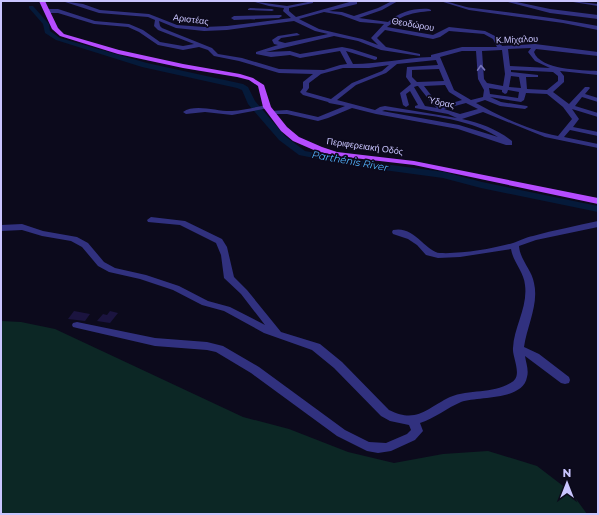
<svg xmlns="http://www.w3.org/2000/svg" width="599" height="515" viewBox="0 0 599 515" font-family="Montserrat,sans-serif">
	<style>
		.green { fill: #0c2725 }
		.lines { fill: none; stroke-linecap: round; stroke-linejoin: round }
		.river { fill: #051a3a; fill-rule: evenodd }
		.building { fill: #1b143f }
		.minor { fill: #31317f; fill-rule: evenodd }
		.major { fill: #b64cff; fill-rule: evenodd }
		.oneway { stroke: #7674b9 }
		.labels { text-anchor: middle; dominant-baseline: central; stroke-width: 3.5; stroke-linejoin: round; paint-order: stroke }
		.far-street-label { font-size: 9px; fill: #cac5ff; stroke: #0c0a1c }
		.far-water-label { font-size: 10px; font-style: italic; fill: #53b5ff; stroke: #0c0a1c }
	</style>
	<rect width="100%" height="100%" fill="#0c0a1c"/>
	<!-- green -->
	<path class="green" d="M1,321L21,322L55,329L243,417L289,429L348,452L394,463L443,454L488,451L537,466L571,492L587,514H1Z"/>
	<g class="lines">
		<!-- river -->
		<path class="river" d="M29,6H33L49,24L50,31L60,38L147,63L243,84L248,87L255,101L285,136L305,151L354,160L444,172L482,182L598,206V212L481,188L443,178L354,166L299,155L279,140L248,104L242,90L237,88L142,67L56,40L45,33L43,24L29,8Z"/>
	</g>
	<!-- building -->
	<path class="building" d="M74,311L90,314L85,321L68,319Z
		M110,311L118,313L110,323L97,321L103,314L107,315Z"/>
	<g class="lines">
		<!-- minor -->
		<path class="minor" d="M62,1L83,4L100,10L149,14L177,25L204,27L227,26L291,18L283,11L284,8L269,6L251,1L287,6L313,1V3L289,8V11L296,17L353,1H357V4L329,11L342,12L354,16L378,8L392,1H398L382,10L359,18L388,22C400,12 413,8 429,9L431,10V11C411,13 404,14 387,27L433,35L449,27L485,31L497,37L502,46L535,44L598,52V56L536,49L534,52C540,70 582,70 598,71V75L560,71L564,76V82L553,92L569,104L585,87H589L590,88L585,94L598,98V102L582,97L575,106L598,113V117L572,109L579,119L573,127L598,132V136L570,130L564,137L598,144V148L545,137L483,112L462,119C480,123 497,129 512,141V145H506L458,129L376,114L352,108L328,118L318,121L287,114H269V112L271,111L287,110L318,117L345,106L329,103L328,102L303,95L300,92L303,88V82L313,74L279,73L239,61L214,56L208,50L199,47L183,50L158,45L139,32L128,27L94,24L58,13H48L45,11L48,9H58L95,21L129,24L143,30L160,42L183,46L194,44L158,30L154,26L155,20L148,17L99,13ZM324,12L341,15L360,22L384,24L371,38L378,45L362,39L319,29L299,19ZM159,21L176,28L204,31L227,30L294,21L315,31L328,34L285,43L278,41L281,38L300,35L297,33L278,36L272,40L274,44L278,45L256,52V54L271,57L290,55L300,58L340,51L347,64L340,65L324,70L279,69L242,58L218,54L212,48L162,28L160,26ZM385,30L433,39L440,37L449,31L484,34L493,39L497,47H462L431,55V57C404,58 379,64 353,64L346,51L375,60L377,59V57L352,49L342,47L300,54L290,51L266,52L334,36L358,41L381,50L420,56V54L386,47L377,38ZM531,48L528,52L535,61L550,68L510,66L508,49ZM502,50L505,74L503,86L487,83L484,79L482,51ZM462,51H476L478,79L484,90L483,97L471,100L454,90L440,57ZM436,60L438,65L407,67L406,77L411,84L400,93L403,105L406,107L409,105L406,94L410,91L418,105L415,106V108L448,114L457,118L385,106L380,107L375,110L337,100L356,85L386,73L397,64ZM389,65L382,71L352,83L331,99L306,92L309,88V83L321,74L343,68H369ZM439,69L444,81L417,82L412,77V70ZM511,70L553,72L558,76V81L547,90L527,89L526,77H538V75L511,72ZM511,76L519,77L521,88L509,87ZM445,85L449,92L462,100L442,106L434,99L424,86ZM417,86H418L430,101L437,108L425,106L414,87ZM489,88L502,90V92L505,94L507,93L508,90L519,92L518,98L490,94ZM526,93L547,94L563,107L572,119L558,136C531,131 499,116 476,103L485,100L500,106L525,109L528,107L527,106L501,102L490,97L521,102L524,100ZM466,103L478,109L460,114L444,109ZM385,110C422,115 466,117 498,137L459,125L382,111Z
			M440,1C451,1 461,7 473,8C515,13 556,18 598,26V30L563,23L469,10Z
			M504,1H512L550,9L598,15V19L550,13Z
			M571,1L598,4V6L573,2Z
			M250,8L272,9L274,10L272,11L248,10V9Z
			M281,15L282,16L279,18L234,20L231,18L234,16Z
			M267,105L269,106V108L232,115L205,112L186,114L183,112C195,103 219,112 232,111C244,110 256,107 267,105Z
			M151,217L185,221L222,239L227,247L234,277L247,290L281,332L320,344L342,362L389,410C417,424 427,408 450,397C470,389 494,394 512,382C523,375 512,357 513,348C514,327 528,307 525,285C524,272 513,262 511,249L460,257L438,258L426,255L417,245L408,239L393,234L392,232L393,230C414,225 426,252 440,253C462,254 492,249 513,243C519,241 526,237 533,236C554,230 576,226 598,221V227L536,240L519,246C520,260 532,270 534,283C539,304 527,326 524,347L539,354L569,377L570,380L569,383L565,384L561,383L525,356C526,363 529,370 527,377C523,401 478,396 461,402C447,408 435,418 420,423L423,431L415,440L391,451L378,453L367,451L337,436L251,373L216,352L207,350L155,346L77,328L73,327L72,325L73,323L77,322L155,338L207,342L223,346L259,367L345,430L369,442L386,443L407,434L411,430L409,425L390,421L381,416L334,368L312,350L264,333L224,311L202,305L173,290L140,279L109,272L98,266L82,247L71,241L42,236L22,230L1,231V225L22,224L43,231L77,237L88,243L104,262L115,268L146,275L179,286L208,301L230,307L265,325L241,294L224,278L221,255L216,243L180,225L148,222L147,220Z"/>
		<!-- major -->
		<path class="major" d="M39,1H45L58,28L64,34L119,50L183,64L240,74L253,78L264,85L271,107L287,127L299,137L322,147L337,152L414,161L598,198V204L414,165L337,156L316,151L293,141L281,131L263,107L258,86L249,80L237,77L183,68L118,54L60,36L52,29Z"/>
	</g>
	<!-- one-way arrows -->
	<defs><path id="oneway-chevron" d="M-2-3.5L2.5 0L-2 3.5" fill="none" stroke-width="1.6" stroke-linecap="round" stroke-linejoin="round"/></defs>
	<use class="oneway" href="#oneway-chevron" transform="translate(481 68) rotate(-92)"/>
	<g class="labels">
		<!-- far-street labels -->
		<g class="far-street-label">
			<text transform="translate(191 19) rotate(7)">Αριστέας</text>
			<text transform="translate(413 24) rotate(10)">Θεοδώρου</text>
			<text transform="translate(517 39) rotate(-2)">Κ.Μίχαλου</text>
			<text transform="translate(441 102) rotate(12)">Ύδρας</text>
			<text transform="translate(365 146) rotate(8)">Περιφερειακή Οδός</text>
		</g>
		<!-- far-water labels -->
		<g class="far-water-label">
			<text transform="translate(350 161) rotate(10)">Parthénis River</text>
		</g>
	</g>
	<!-- border -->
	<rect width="599" height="515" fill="none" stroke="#cac5ff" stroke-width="4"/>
	<!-- north arrow -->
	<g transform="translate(567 483)" stroke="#0c0a1c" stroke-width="3" paint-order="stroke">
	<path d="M0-3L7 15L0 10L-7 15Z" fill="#cac5ff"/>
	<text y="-6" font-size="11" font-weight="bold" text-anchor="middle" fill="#cac5ff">N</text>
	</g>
</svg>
